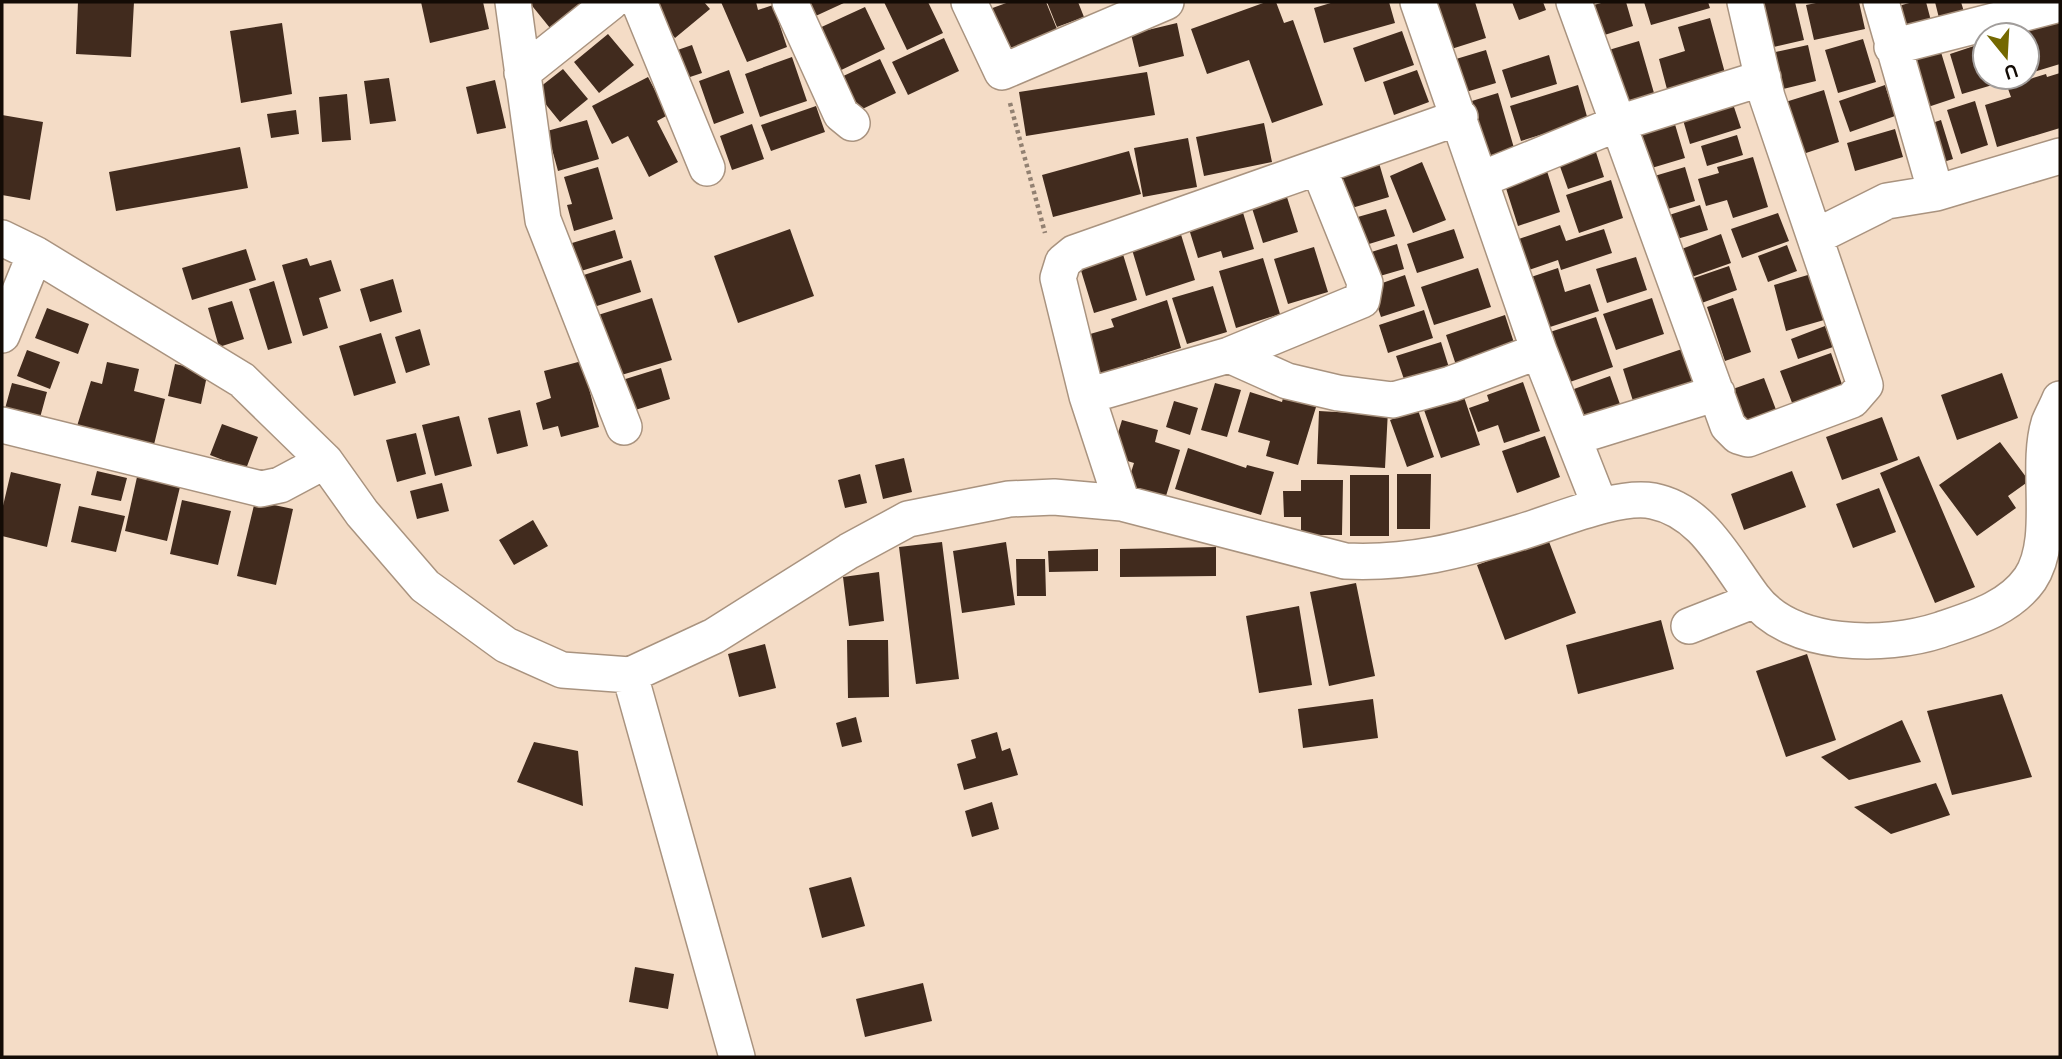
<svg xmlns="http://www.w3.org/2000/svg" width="2062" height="1059" viewBox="0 0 2062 1059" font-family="Overpass,sans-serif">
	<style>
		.building { fill: #412b1e }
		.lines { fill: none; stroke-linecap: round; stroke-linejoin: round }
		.minor-casing { stroke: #a9937f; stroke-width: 38 }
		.path { stroke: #928172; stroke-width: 4.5; stroke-dasharray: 3.5 3.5; stroke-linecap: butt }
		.minor { stroke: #fff; stroke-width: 35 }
	</style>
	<rect width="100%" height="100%" fill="#f4dcc6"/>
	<!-- building -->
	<path class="building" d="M78,2H134L131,57L76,54Z
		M421,2H483L489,29L430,43Z
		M529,2H582L550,28Z
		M645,2H704L710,9L675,38Z
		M721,2H756L758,10L773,5L787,47L747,62Z
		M798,2H846L807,20Z
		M884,2H928L943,33L907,50Z
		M1009,2H1046L1059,34L1005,55L987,10Z
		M1047,2H1078L1084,17L1057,27Z
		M1266,2H1276L1284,23L1293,20L1323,105L1272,123L1249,60L1207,74L1191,29Z
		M1334,2H1389L1395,23L1324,43L1314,8Z
		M1430,2H1475L1486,38L1445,51Z
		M1512,2H1543L1546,10L1519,20Z
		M1605,2H1626L1633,26L1595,38L1586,7Z
		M1644,2H1708L1710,8L1651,25Z
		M1751,2H1795L1804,40L1761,50Z
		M1821,2H1859L1865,29L1814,40L1806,5Z
		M1913,2H1926L1934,32L1896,42L1887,9Z
		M1935,2H1961L1965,15L1940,22Z
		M865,7L885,49L835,73L815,30Z
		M1710,18L1725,73L1668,93L1659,59L1685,51L1678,27Z
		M2060,21V64L2027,74V35L2011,34Z
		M282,23L292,94L241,103L230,31Z
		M1177,23L1184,56L1139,67L1131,34Z
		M1402,31L1414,65L1365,82L1353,48Z
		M608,34L634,65L599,93L574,62Z
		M1985,37V77L2016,78L1962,94L1950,54L1977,45L1975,40Z
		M944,38L959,71L908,95L892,62Z
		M1863,39L1876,82L1838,93L1825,50Z
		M1639,41L1654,93L1617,104L1602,52Z
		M692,45L702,73L675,82L666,54Z
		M1808,45L1816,81L1771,92L1762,55Z
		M1940,49L1955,98L1928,107L1912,57Z
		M1486,50L1496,83L1456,95L1446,62Z
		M1549,55L1557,84L1511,98L1502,70Z
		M792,57L807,101L760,117L745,74Z
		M880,59L896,93L854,113L839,78Z
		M563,69L588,99L560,122L535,91Z
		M729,70L744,113L714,124L699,81Z
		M1417,70L1429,102L1394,115L1383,82Z
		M1147,72L1155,115L1026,136L1019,92Z
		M2060,73V128L1997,147L1985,105L2011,97L2007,86L2046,74L2047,77Z
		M648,77L668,115L657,121L678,162L649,177L628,136L612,144L592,106Z
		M389,78L396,121L370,124L364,81Z
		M495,80L506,128L477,134L466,87Z
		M1578,85L1588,120L1521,141L1510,106Z
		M1885,85L1895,116L1850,132L1839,101Z
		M1824,90L1839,142L1794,157L1779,104Z
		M1498,93L1514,148L1479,159L1462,104Z
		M347,94L351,140L322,142L319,97Z
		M1731,98L1741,128L1690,144L1681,113Z
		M1975,101L1988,145L1961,154L1947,110Z
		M816,106L825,132L771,151L761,125Z
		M296,110L299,134L271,138L267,114Z
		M2,115L43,122L30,200L2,195Z
		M587,120L599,159L558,171L547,131Z
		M1941,120L1953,159L1934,165L1923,126Z
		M1674,121L1685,158L1645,170L1633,133Z
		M1264,123L1272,162L1204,176L1196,137Z
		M752,124L764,159L732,170L720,136Z
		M1895,129L1903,157L1855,171L1847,143Z
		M1737,135L1743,155L1707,166L1701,146Z
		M1188,138L1197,187L1143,197L1134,148Z
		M1594,146L1604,177L1568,189L1557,158Z
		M240,147L248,188L116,211L109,172Z
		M1129,151L1141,194L1053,217L1042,175Z
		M1753,157L1768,207L1733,218L1727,200L1706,206L1698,179L1719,173L1717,167Z
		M1422,162L1446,220L1413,233L1390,176Z
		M1379,163L1389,197L1345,210L1335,175Z
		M598,167L613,219L574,231L567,205L572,204L564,177Z
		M1685,167L1695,201L1661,211L1651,177Z
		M1546,168L1560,212L1518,226L1504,182Z
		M1611,180L1623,218L1579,233L1566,195Z
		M1286,194L1298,232L1263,243L1251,205Z
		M1700,205L1708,230L1670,241L1663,217Z
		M1241,206L1254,249L1223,258L1221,251L1198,258L1189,229Z
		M1386,209L1395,236L1356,248L1347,220Z
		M1778,213L1789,241L1742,258L1731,229Z
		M1560,225L1566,241L1604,229L1612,253L1561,270L1558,260L1526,271L1516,240Z
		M1179,228L1195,280L1146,296L1130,243Z
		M790,229L814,296L738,323L714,256Z
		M1454,229L1464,258L1417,273L1407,244Z
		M615,230L623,258L581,271L572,243Z
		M1721,234L1731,263L1689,278L1679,250Z
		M1397,244L1404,269L1373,278L1365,254Z
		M1787,245L1797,271L1768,282L1758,256Z
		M1314,247L1328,292L1288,304L1274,259Z
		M246,249L256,280L192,300L182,268Z
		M1122,251L1137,300L1094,313L1079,264Z
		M1636,257L1647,290L1607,303L1596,269Z
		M307,258L310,266L331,260L341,291L319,298L328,328L303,336L282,265Z
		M1263,258L1280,314L1236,328L1219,271Z
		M631,260L641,292L578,312L568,280Z
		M1729,266L1737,290L1699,304L1691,279Z
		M1478,268L1491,307L1434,325L1421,287Z
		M1558,268L1565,292L1590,284L1599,311L1550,327L1543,309L1539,310L1528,278Z
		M1818,272L1831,318L1786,331L1774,285Z
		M1405,275L1415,306L1381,317L1371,287Z
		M393,279L402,312L370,322L360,289Z
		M274,281L292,343L268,350L249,289Z
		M1213,286L1227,332L1187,344L1172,298Z
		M652,298L672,360L618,376L598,315Z
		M1652,298L1664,334L1616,350L1603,314Z
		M1733,298L1751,352L1725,361L1707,307Z
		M1167,300L1181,348L1092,376L1080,337L1114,327L1111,319Z
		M232,301L244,339L219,347L208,308Z
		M47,308L89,324L78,354L35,338Z
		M1424,310L1433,338L1388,353L1379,325Z
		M1505,315L1516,349L1457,368L1446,335Z
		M1596,317L1613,367L1567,383L1550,332Z
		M1825,326L1833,347L1798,359L1791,339Z
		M420,329L430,365L406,373L395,337Z
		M381,333L396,383L354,396L339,346Z
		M1441,342L1451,374L1407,388L1396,356Z
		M1682,349L1693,381L1633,401L1623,369Z
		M27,350L60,362L50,389L17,376Z
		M1831,353L1844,390L1794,408L1780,371Z
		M582,361L599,427L561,437L558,426L543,430L536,403L551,398L544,371Z
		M107,362L139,369L134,391L165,399L151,457L73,439L91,381L102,384Z
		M175,364L208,371L201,404L168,396Z
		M661,368L670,399L629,412L619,381Z
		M2002,373L2018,418L1957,440L1941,395Z
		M1610,376L1621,407L1584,419L1574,389Z
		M1764,378L1778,415L1743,428L1730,390Z
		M1523,382L1540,431L1504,443L1498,425L1478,432L1469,408L1489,401L1487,395Z
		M12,383L47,392L38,425L3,416Z
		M1215,383L1241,390L1227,437L1201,430Z
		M1250,392L1282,402L1284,394L1317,404L1298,465L1266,456L1270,441L1238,432Z
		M1464,397L1480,445L1441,458L1424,410Z
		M1174,401L1198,408L1190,435L1166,427Z
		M1354,409L1388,410L1385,468L1317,464L1319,411L1353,413Z
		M520,410L528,446L497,454L488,418Z
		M1418,410L1434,457L1407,467L1390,420Z
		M459,416L472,466L435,476L422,425Z
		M1882,417L1898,460L1842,480L1826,437Z
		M1122,420L1158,430L1155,442L1180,450L1166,496L1127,485L1134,463L1111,456Z
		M222,424L258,437L246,469L210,455Z
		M416,433L426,474L397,482L386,440Z
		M1545,436L1560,477L1517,493L1502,451Z
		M2000,442L2029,481L2008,496L2016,508L1977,536L1939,485Z
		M1188,448L1246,468L1247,465L1274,472L1261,515L1175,489Z
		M1919,456L1975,587L1935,603L1880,473Z
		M904,458L912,492L883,499L875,465Z
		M97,471L127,478L121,501L91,495Z
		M1792,471L1806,507L1744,530L1731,494Z
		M11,472L61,484L47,547L2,536V510Z
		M860,474L867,503L845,508L838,480Z
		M1397,474H1431L1430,529H1397Z
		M1350,475H1389V536H1350Z
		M137,477L180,487L167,541L125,531Z
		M1301,480H1343L1342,535H1301V517H1284L1283,491H1301Z
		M442,483L449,511L417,519L410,491Z
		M1879,488L1896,532L1853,548L1836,504Z
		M182,500L231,511L218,565L170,554Z
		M255,501L293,509L276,585L237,576Z
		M79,506L125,516L116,552L71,542Z
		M533,520L548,546L514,565L499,540Z
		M1548,539L1576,613L1505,640L1477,565Z
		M942,542L959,679L916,684L899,547Z
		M1006,542L1015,605L962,613L953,551Z
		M1216,547V576L1120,577V549Z
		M1098,549V571L1049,572L1048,551Z
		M1016,559H1045L1046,596H1017Z
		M879,572L884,621L849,626L843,577Z
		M1356,583L1375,676L1329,686L1310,592Z
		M1299,606L1312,685L1259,693L1246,616Z
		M1661,620L1674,669L1578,694L1566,645Z
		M847,640H888L889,697L848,698Z
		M765,644L776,688L739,697L728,654Z
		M1807,654L1836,740L1786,757L1756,671Z
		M2002,694L2032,777L1952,795L1927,711Z
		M1373,699L1378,738L1303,748L1298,709Z
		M856,717L862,742L842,747L836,723Z
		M1902,720L1921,762L1849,780L1821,757Z
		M997,732L1002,751L1010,748L1018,775L964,790L957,764L976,758L971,740Z
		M534,742L578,751L583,806L517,782Z
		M1936,783L1950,815L1891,834L1854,807Z
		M992,802L999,829L972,837L965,811Z
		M851,877L865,926L822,938L809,888Z
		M635,967L674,974L668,1009L629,1002Z
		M923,983L932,1021L865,1037L856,999Z"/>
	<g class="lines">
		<defs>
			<path id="minor" d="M513,2L543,220L624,427
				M639,2L707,168
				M790,2L841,114L852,123
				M969,2L1002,72L1166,2
				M1418,2L1539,351L1600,506
				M1574,2L1728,426L1738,436L1748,439L1852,400L1865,385L1767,97L1745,2
				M1881,2L1936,193
				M1892,47L2060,4
				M522,73L611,2
				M1482,179L1619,123L1763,78
				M1815,237L1887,201L1936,193L2060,156
				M2,238L35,254L242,380L325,461L362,513L425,586L506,645L562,670L630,675L714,636L849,551L908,519L1009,499L1054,497L1122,503L1345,561C1410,564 1459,551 1521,532C1555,522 1618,494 1653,501C1703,511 1725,560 1753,597C1791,648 1885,648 1940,630C1972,619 2009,609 2030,579C2057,539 2035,469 2049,423C2052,415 2057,407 2060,399
				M2,335L35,254
				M1229,355L1287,381L1338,393L1393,400L1451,384L1539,351
				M1087,396L1229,355L1362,300L1365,283L1319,169
				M2,425L261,489L280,485L325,461
				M1575,437L1717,393
				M1122,503L1087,396L1058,278L1063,262L1074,253L1460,117
				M1689,626L1755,600
				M630,675L737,1057"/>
		</defs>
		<!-- minor casing -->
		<use href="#minor" class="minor-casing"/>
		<!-- path -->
		<path class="path" d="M1010,103L1045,233"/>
		<!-- minor -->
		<use href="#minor" class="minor"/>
	</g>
	<!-- border -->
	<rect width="2062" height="1059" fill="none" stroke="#130b05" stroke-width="7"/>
	<!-- north arrow -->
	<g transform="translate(2006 56) rotate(162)"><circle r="33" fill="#ffffff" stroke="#a19d9b" stroke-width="2"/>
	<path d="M0-5L12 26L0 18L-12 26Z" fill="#746800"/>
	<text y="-10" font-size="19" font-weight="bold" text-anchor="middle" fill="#130b05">U</text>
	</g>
</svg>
